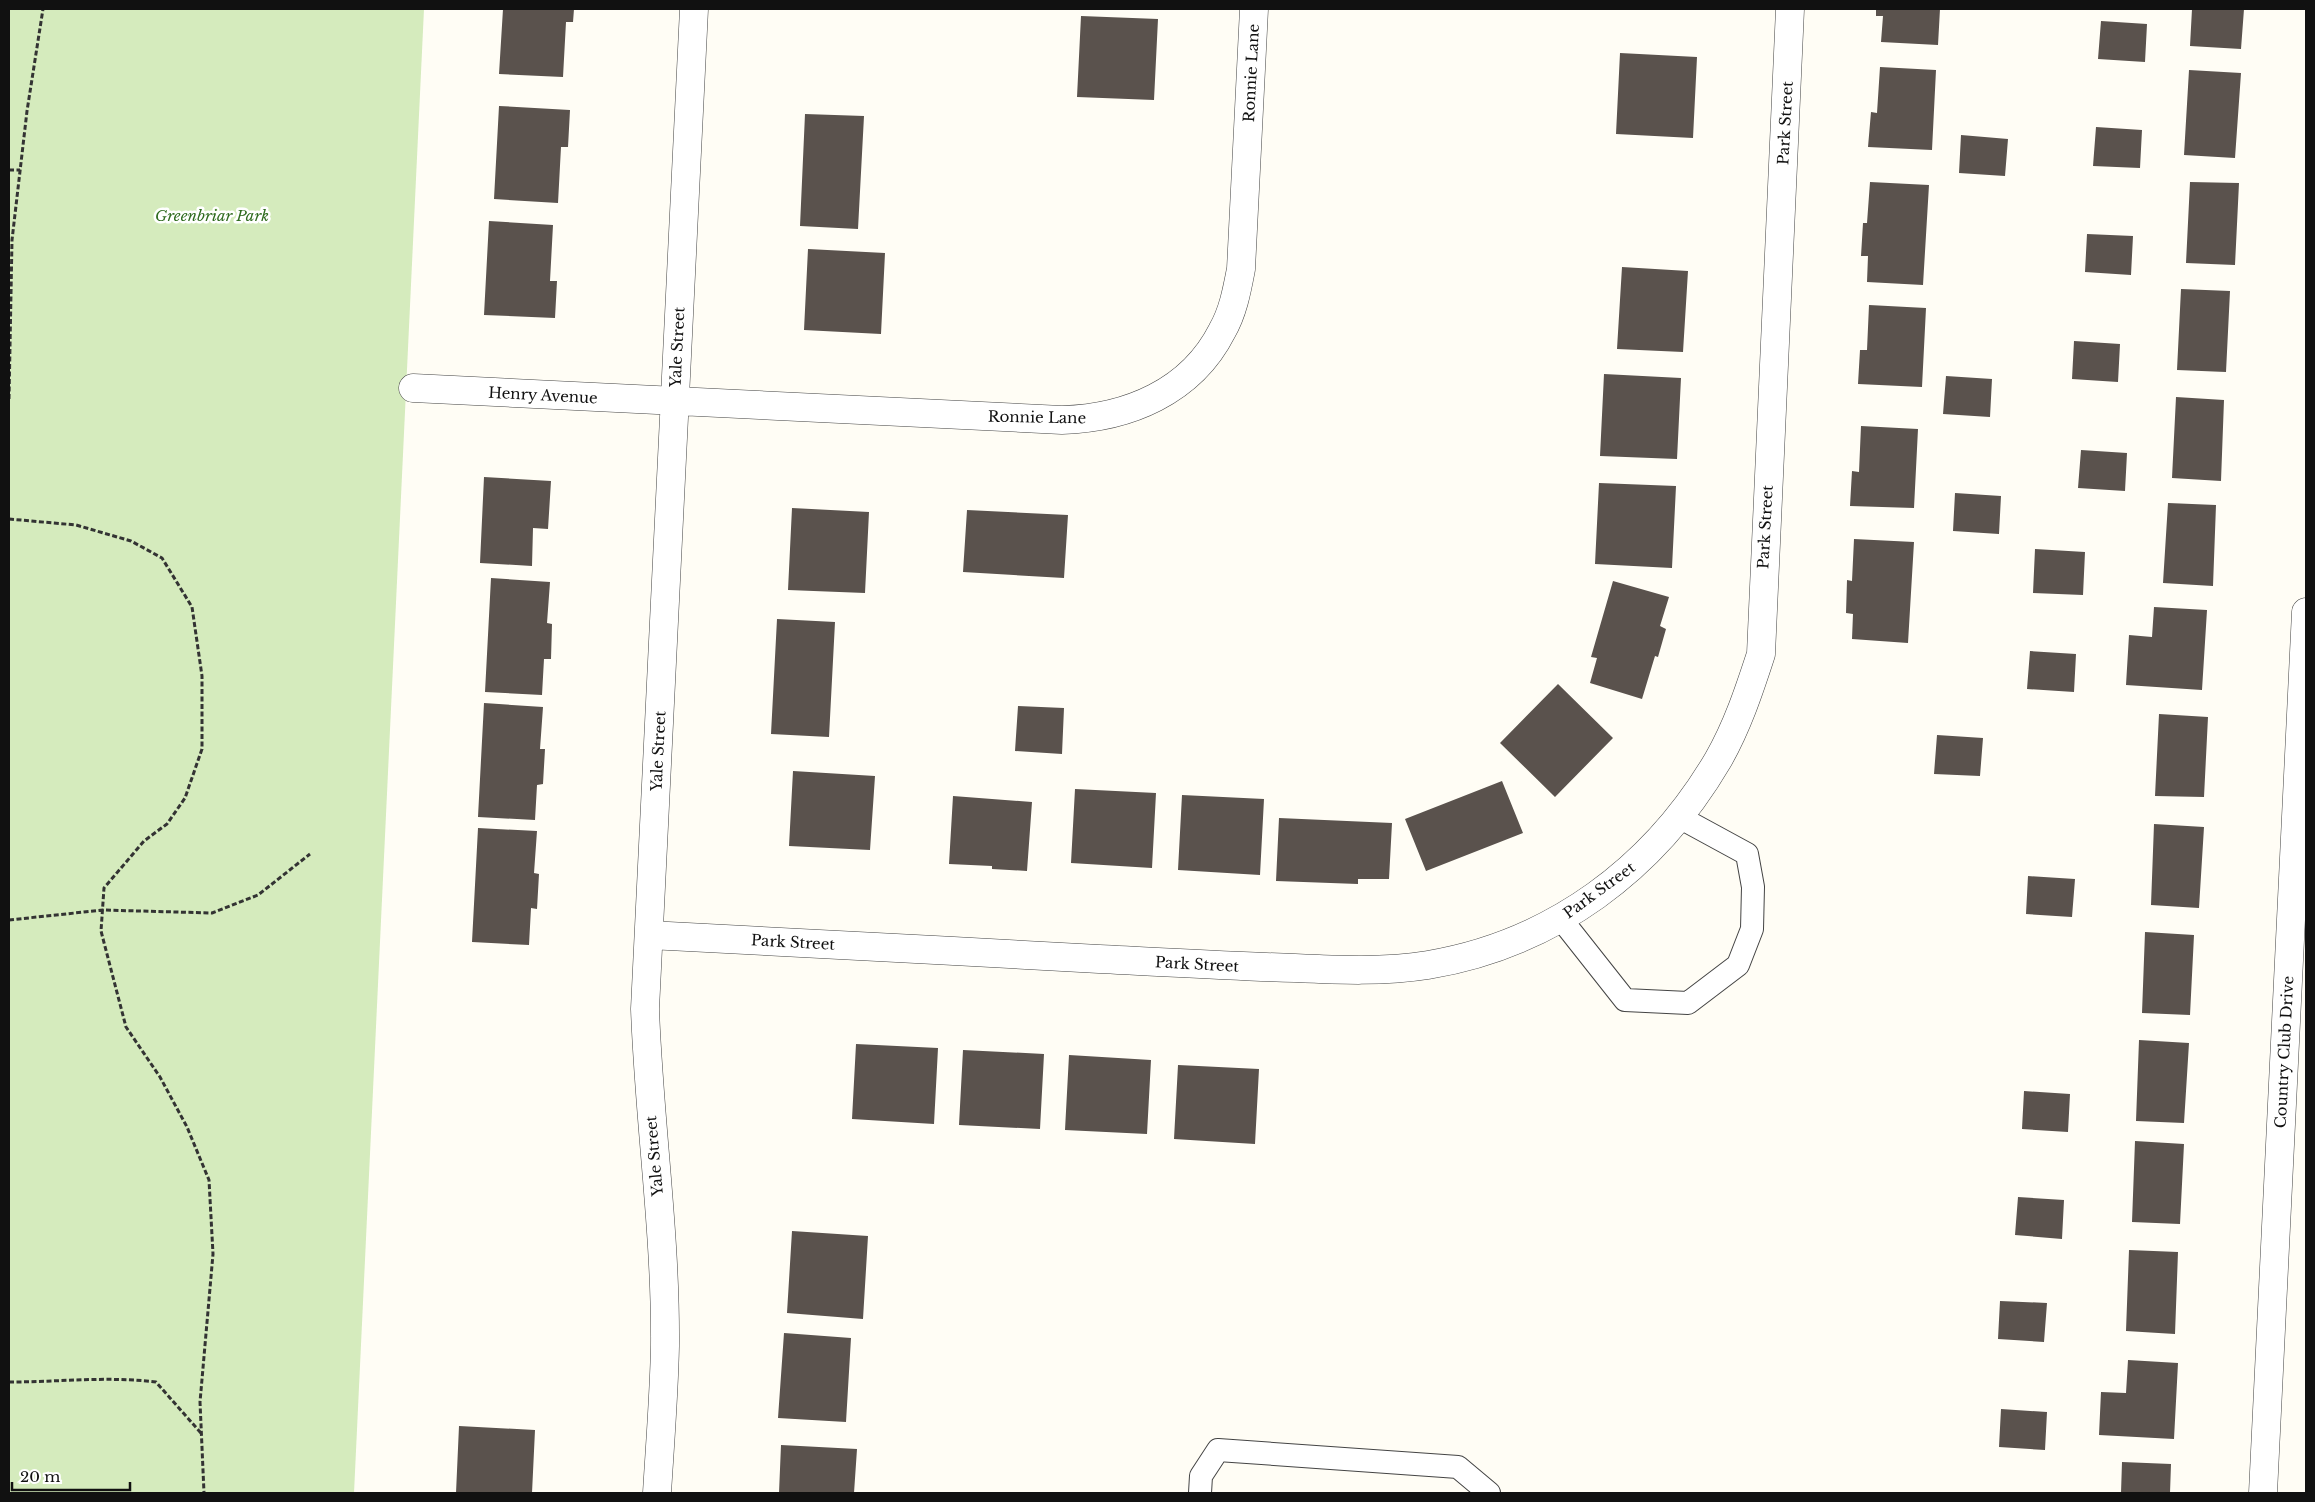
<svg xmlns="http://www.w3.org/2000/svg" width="2315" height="1502" viewBox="0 0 2315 1502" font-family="'Libre Baskerville',serif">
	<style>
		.green { fill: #d5ebbd }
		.building { fill: #5a524d }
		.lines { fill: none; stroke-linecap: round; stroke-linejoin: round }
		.lane-casing { stroke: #444; stroke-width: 24 }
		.street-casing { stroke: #444; stroke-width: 29 }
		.path { stroke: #333; stroke-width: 3; stroke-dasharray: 5 2.5; stroke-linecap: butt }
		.lane { stroke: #fff; stroke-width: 22 }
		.street { stroke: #fff; stroke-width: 28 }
		.labels { text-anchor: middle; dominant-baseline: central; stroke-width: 5; stroke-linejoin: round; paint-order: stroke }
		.street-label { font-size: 15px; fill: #111; stroke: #fff }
		.park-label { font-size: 15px; font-style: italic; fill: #2f6b1f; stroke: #fff }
	</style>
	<rect width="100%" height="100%" fill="#fffdf5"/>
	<!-- green -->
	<path class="green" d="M9,9H424L354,1493H9Z"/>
	<!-- building -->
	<path class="building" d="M503,9H574L573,22H566L563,77L499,74Z
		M1876,9H1940L1938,45L1881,42L1883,16H1876Z
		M2192,9H2244L2241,49L2190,46Z
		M1081,16L1158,19L1154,100L1077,97Z
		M2101,21L2147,24L2145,62L2098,59Z
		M1620,53L1697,57L1693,138L1616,134Z
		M1880,67L1936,70L1932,150L1868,147L1871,112L1877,113Z
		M2189,70L2241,73L2235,158L2184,155Z
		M499,106L570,110L568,147H561L558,203L494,199Z
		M805,114L864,116L858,229L800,226Z
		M2096,127L2142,130L2140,168L2093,166Z
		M1961,135L2008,139L2005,176L1959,173Z
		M1870,182L1929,185L1923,285L1867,282L1868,256H1861L1863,223H1867Z
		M2190,182L2239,183L2235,265L2186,263Z
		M489,221L553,225L550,281H557L555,318L484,315Z
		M2087,234L2133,236L2131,275L2085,272Z
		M808,249L885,253L881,334L804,330Z
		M1622,267L1688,271L1683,352L1617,349Z
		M2181,289L2230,291L2226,372L2177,370Z
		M1869,305L1926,308L1922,387L1858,384L1860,350H1867Z
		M2074,341L2120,344L2118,382L2072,379Z
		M1604,374L1681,378L1677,459L1600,456Z
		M1946,376L1992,379L1990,417L1943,414Z
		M2176,397L2224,400L2221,481L2172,478Z
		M1861,426L1918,429L1914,508L1850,506L1852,471L1859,472Z
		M2081,450L2127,453L2125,491L2078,488Z
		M484,477L551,481L548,529L533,528L532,566L480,563Z
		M1599,483L1676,486L1672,568L1595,564Z
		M1955,493L2001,496L1999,534L1953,531Z
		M2168,503L2216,505L2213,586L2163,583Z
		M792,508L869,512L865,593L788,590Z
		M967,510L1068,515L1064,578L963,572Z
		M1854,539L1914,542L1908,643L1852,639L1853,614L1846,613L1847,580L1852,581Z
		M2035,549L2085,552L2083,595L2033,593Z
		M491,578L550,582L547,623L552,624L551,659H544L542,695L485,692Z
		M1613,581L1669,597L1660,626L1666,629L1658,657L1655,656L1642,699L1590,683L1597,658L1591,657Z
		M2154,607L2207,610L2202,690L2126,685L2129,635L2152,637Z
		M777,619L835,622L829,737L771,734Z
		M2030,651L2076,654L2074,692L2027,689Z
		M1558,684L1613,738L1555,797L1500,743Z
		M484,703L543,707L540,749H545L543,784L537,785L535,820L478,817Z
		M1018,706L1064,708L1062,754L1015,751Z
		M2159,714L2208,717L2204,797L2155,796Z
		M1937,735L1983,738L1980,776L1934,774Z
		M793,771L875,776L870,850L789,846Z
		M1502,781L1523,833L1426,871L1405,819Z
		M1075,789L1156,793L1152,868L1071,863Z
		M1182,795L1264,799L1260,875L1178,870Z
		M953,796L1032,802L1027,871L992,869V866L949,864Z
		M1279,818L1392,823L1389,879H1358V884L1276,881Z
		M2154,824L2204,827L2199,908L2151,905Z
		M478,828L537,831L534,873L539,874L537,909L531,908L529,945L472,942Z
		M2028,876L2075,879L2072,917L2026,914Z
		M2145,932L2194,935L2190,1015L2142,1013Z
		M2139,1040L2189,1043L2184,1123L2136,1121Z
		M856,1044L938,1048L934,1124L852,1119Z
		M963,1050L1044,1054L1040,1129L959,1125Z
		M1069,1055L1151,1060L1147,1134L1065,1130Z
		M1178,1065L1259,1069L1255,1144L1174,1139Z
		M2024,1091L2070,1094L2068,1132L2022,1129Z
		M2135,1141L2184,1144L2180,1224L2132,1222Z
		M2018,1197L2064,1200L2062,1239L2015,1235Z
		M792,1231L868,1236L863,1319L787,1313Z
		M2129,1250L2178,1252L2175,1334L2126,1331Z
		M2000,1301L2047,1303L2044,1342L1998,1339Z
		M784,1333L851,1338L846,1422L778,1418Z
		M2128,1360L2178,1363L2174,1439L2099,1435L2101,1392L2126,1393Z
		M2001,1409L2047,1412L2045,1450L1999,1447Z
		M459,1426L535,1430L532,1493H456Z
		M781,1445L857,1449L854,1493H779Z
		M2122,1462L2171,1464L2170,1493H2121Z"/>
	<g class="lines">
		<defs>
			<path id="lane" d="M1561,919L1625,1000L1688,1003L1738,965L1752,929L1753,887L1747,854L1679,817
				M1200,1493L1201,1476L1218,1450L1458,1467L1489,1493"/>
			<path id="street" d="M413,388L1062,420C1128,418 1191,392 1222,331C1233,312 1237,290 1241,269L1254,9
				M649,935C799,942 949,951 1099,959C1164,962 1229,966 1295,968C1339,970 1384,972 1428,965C1553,944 1654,869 1718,760C1737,727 1749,691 1761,654L1790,9
				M657,1493C660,1444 664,1395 665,1346C666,1233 649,1121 645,1009L694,9
				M2263,1493L2306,612"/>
		</defs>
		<!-- lane casing -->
		<use href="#lane" class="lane-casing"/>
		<!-- street casing -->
		<use href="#street" class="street-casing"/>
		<!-- path -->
		<path class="path" d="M9,170H20
			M9,399L12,240L27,111L43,9
			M9,519L76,525L131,541L162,558L192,607L202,676V749L185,798L167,824L144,841L104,888L101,931L126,1027L160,1077L187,1127L209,1180L213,1254L200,1402L204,1493
			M9,920L103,910L212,913L258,895L310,854
			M9,1382C58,1382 107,1376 156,1382L201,1433"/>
		<!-- lane -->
		<use href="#lane" class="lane"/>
		<!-- street -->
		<use href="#street" class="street"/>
	</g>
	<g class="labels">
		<!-- street labels -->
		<g class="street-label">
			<text transform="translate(1251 73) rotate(-87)">Ronnie Lane</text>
			<text transform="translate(1785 123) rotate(-87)">Park Street</text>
			<text transform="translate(677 347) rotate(-87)">Yale Street</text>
			<text transform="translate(543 395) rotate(3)">Henry Avenue</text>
			<text transform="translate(1037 417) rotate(1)">Ronnie Lane</text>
			<text transform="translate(1765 527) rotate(-87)">Park Street</text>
			<text transform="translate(658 751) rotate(-87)">Yale Street</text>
			<text transform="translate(1599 890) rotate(-36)">Park Street</text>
			<text transform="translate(793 942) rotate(3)">Park Street</text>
			<text transform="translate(1197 964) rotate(3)">Park Street</text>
			<text transform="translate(2284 1052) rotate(-87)">Country Club Drive</text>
			<text transform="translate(654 1156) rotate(-95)">Yale Street</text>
		</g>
		<!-- park labels -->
		<g class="park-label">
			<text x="212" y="215">Greenbriar Park</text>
		</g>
	</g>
	<!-- border -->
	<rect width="2315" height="1502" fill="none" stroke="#111111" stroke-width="20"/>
	<!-- scale -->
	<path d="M12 1482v8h118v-8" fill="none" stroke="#111111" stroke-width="2.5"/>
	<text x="20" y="1482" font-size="15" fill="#111111" stroke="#ffffff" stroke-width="4" paint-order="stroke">20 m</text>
</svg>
